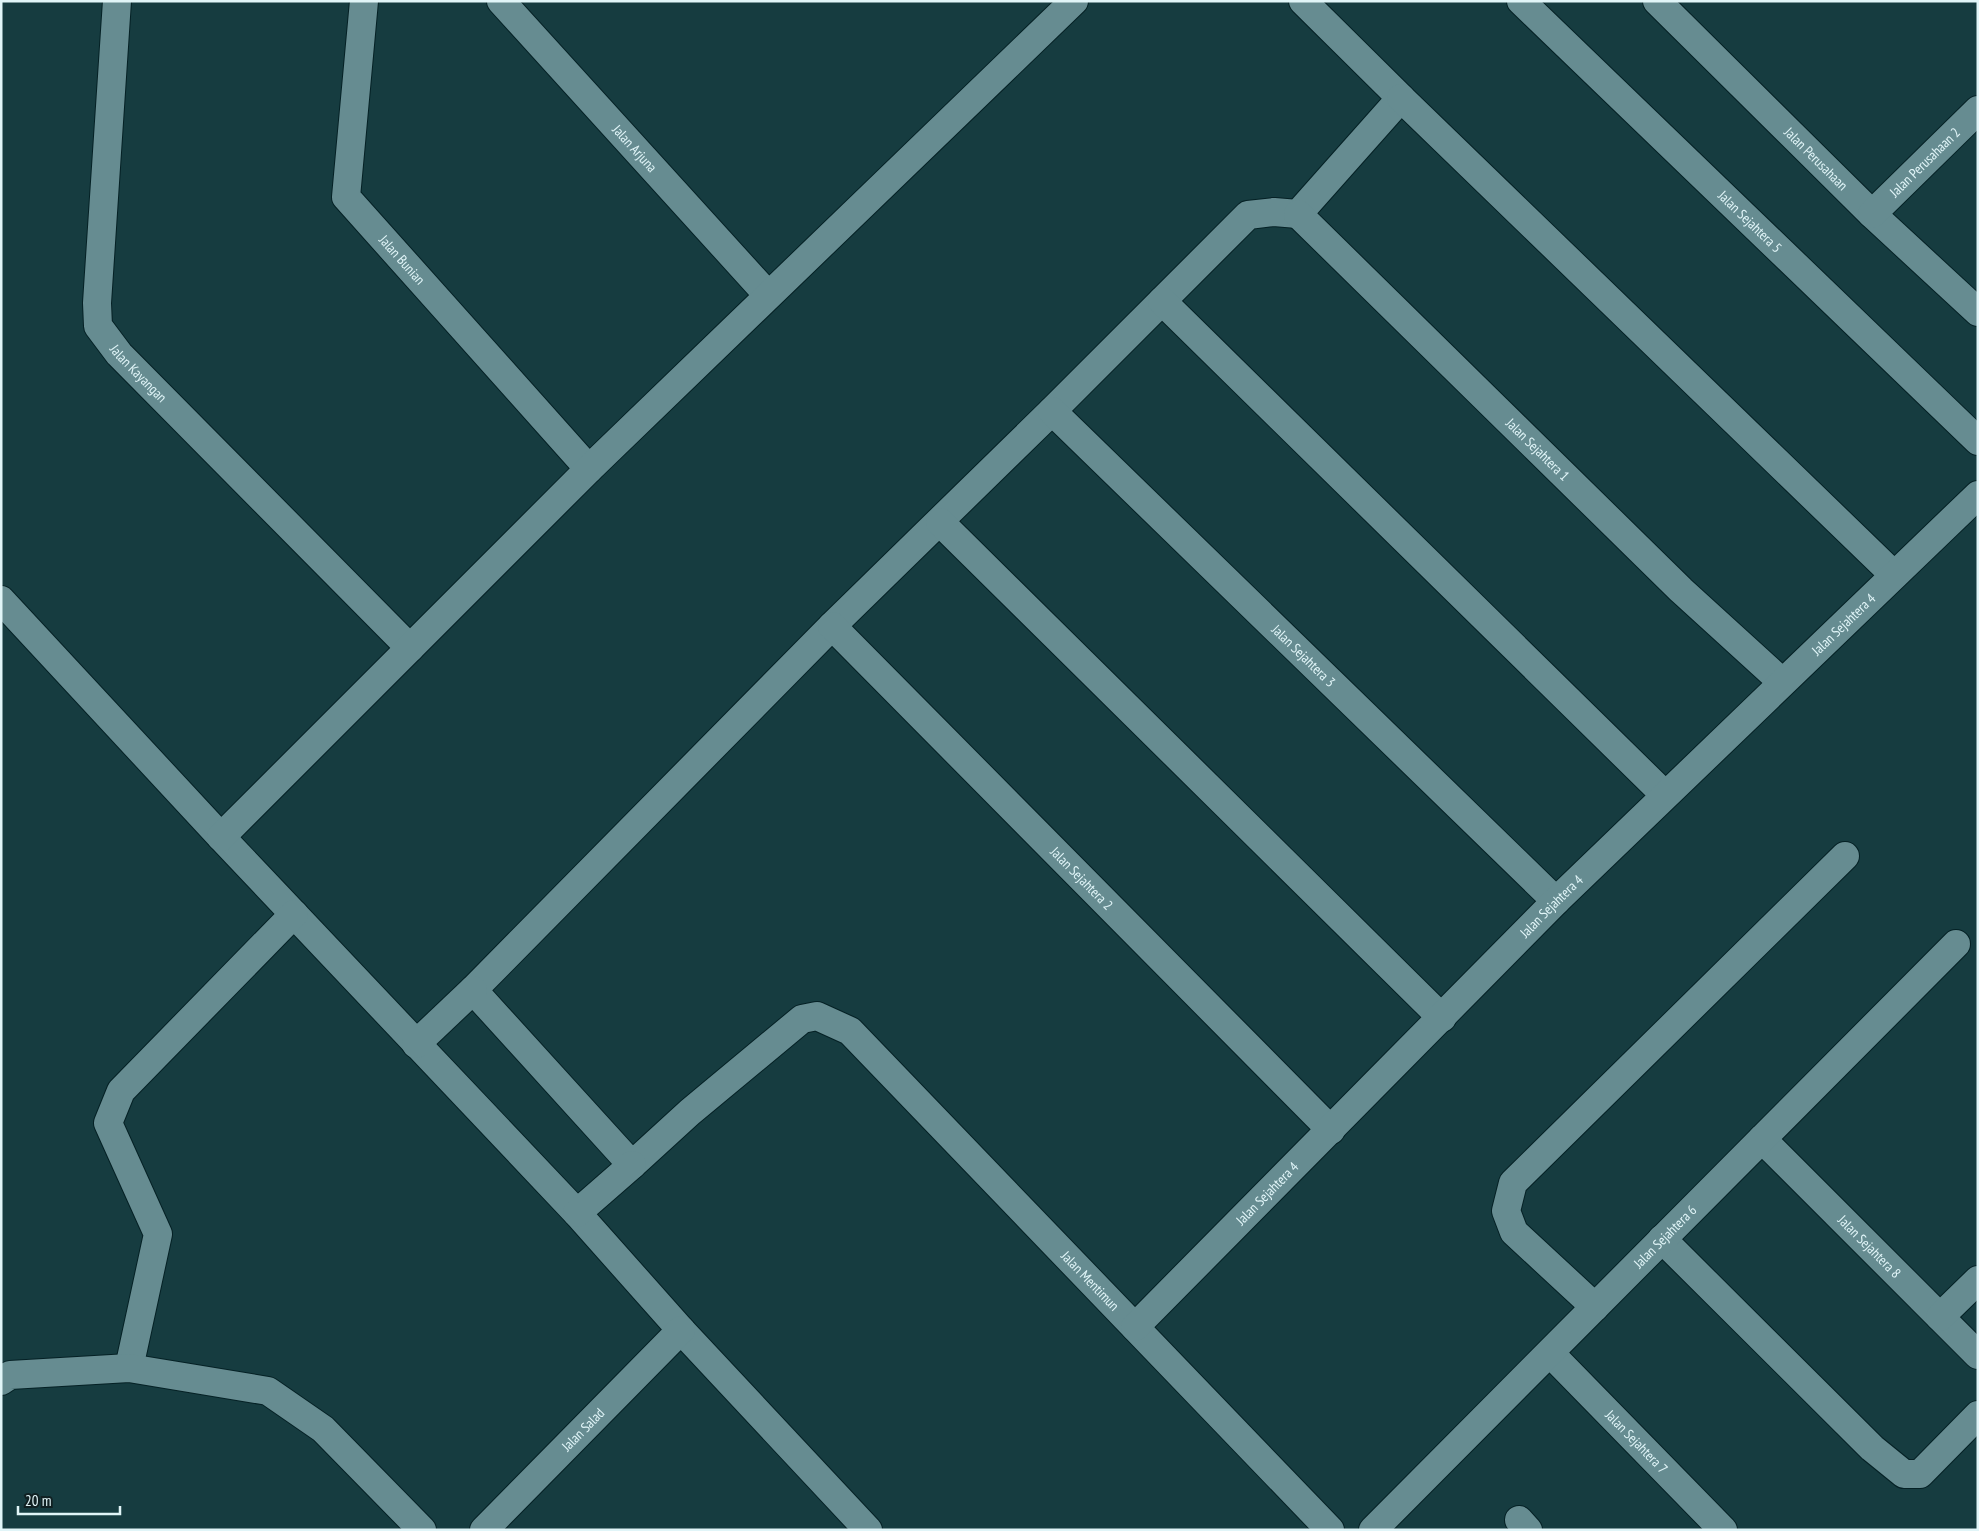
<svg xmlns="http://www.w3.org/2000/svg" width="1979" height="1531" viewBox="0 0 1979 1531" font-family="'PT Sans Narrow',sans-serif">
	<style>
		.lines { fill: none; stroke-linecap: round; stroke-linejoin: round }
		.minor-casing { stroke: #052125; stroke-width: 30 }
		.minor { stroke: #668c91; stroke-width: 28 }
		.labels { text-anchor: middle; dominant-baseline: central; stroke-width: 4; stroke-linejoin: round; paint-order: stroke }
		.street-label { font-size: 14px; fill: #e1f5f8; stroke: #102022 }
	</style>
	<rect width="100%" height="100%" fill="#163c40"/>
	<g class="lines">
		<defs>
			<g id="minor">
				<path id="s1" d="M117,1L97,303L98,326L119,354L410,648"/>
				<path id="s2" d="M364,1L346,197L589,469"/>
				<path id="s3" d="M501,1L768,295"/>
				<path id="s4" d="M1303,1L1401,98L1298,214L1274,212L1248,215L1052,411L832,626L473,990L632,1165L690,1112L802,1019L817,1016L850,1031L1330,1530"/>
				<path id="s5" d="M1521,1L1978,441"/>
				<path id="s6" d="M1657,1L1872,214L1978,312"/>
				<path d="M1401,98L1894,575"/>
				<path id="s7" d="M1298,214L1681,590L1782,682"/>
				<path id="s8" d="M1872,214L1978,110"/>
				<path d="M1162,301L1665,795"/>
				<path id="s9" d="M1052,411L1556,901"/>
				<path d="M940,522L1442,1018"/>
				<path d="M1,600L221,837L577,1213L681,1330L868,1530"/>
				<path id="s10" d="M832,626L1331,1130"/>
				<path d="M221,837L589,469L1074,1"/>
				<path d="M416,1044L473,990"/>
				<path id="s11" d="M1762,1139L1978,1355"/>
				<path d="M577,1213L632,1165"/>
				<path d="M1662,1239L1872,1448L1904,1474H1920L1978,1415"/>
				<path d="M1595,1307L1514,1232L1506,1211L1513,1183L1845,856"/>
				<path d="M1940,1317L1978,1280"/>
				<path id="s12" d="M1135,1327L1556,901L1978,495"/>
				<path id="s13" d="M1550,1353L1723,1530"/>
				<path d="M129,1368L158,1234L108,1123L121,1091L294,914"/>
				<path d="M1,1381L10,1375L129,1368L268,1391L323,1429L422,1530"/>
				<path d="M1519,1520L1528,1530"/>
				<path id="s14" d="M484,1530L681,1330"/>
				<path id="s15" d="M1373,1530L1956,944"/>
			</g>
		</defs>
		<!-- minor casing -->
		<use href="#minor" class="minor-casing"/>
		<!-- minor -->
		<use href="#minor" class="minor"/>
	</g>
	<g class="labels">
		<!-- street labels -->
		<g class="street-label">
			<text stroke="none"><textPath href="#s3" startOffset="199">Jalan Arjuna</textPath></text>
			<text stroke="none"><textPath href="#s6" startOffset="224">Jalan Perusahaan</textPath></text>
			<text stroke="none"><textPath href="#s8" startOffset="74">Jalan Perusahaan 2</textPath></text>
			<text stroke="none"><textPath href="#s5" startOffset="318">Jalan Sejahtera 5</textPath></text>
			<text stroke="none"><textPath href="#s2" startOffset="281">Jalan Bunian</textPath></text>
			<text stroke="none"><textPath href="#s1" startOffset="388">Jalan Kayangan</textPath></text>
			<text stroke="none"><textPath href="#s7" startOffset="336">Jalan Sejahtera 1</textPath></text>
			<text stroke="none"><textPath href="#s12" startOffset="998">Jalan Sejahtera 4</textPath></text>
			<text stroke="none"><textPath href="#s9" startOffset="351">Jalan Sejahtera 3</textPath></text>
			<text stroke="none"><textPath href="#s10" startOffset="355">Jalan Sejahtera 2</textPath></text>
			<text stroke="none"><textPath href="#s12" startOffset="592">Jalan Sejahtera 4</textPath></text>
			<text stroke="none"><textPath href="#s12" startOffset="188">Jalan Sejahtera 4</textPath></text>
			<text stroke="none"><textPath href="#s15" startOffset="414">Jalan Sejahtera 6</textPath></text>
			<text stroke="none"><textPath href="#s11" startOffset="152">Jalan Sejahtera 8</textPath></text>
			<text stroke="none"><textPath href="#s4" startOffset="2298">Jalan Mentimun</textPath></text>
			<text stroke="none"><textPath href="#s14" startOffset="141">Jalan Salad</textPath></text>
			<text stroke="none"><textPath href="#s13" startOffset="124">Jalan Sejahtera 7</textPath></text>
		</g>
	</g>
	<!-- border -->
	<rect width="1979" height="1531" fill="none" stroke="#e1f5f8" stroke-width="5"/>
	<!-- scale -->
	<path d="M18 1506v8h102v-8" fill="none" stroke="#e1f5f8" stroke-width="2.5"/>
	<text x="25" y="1506" font-size="15" fill="#e1f5f8" stroke="#102022" stroke-width="4" paint-order="stroke">20 m</text>
</svg>
